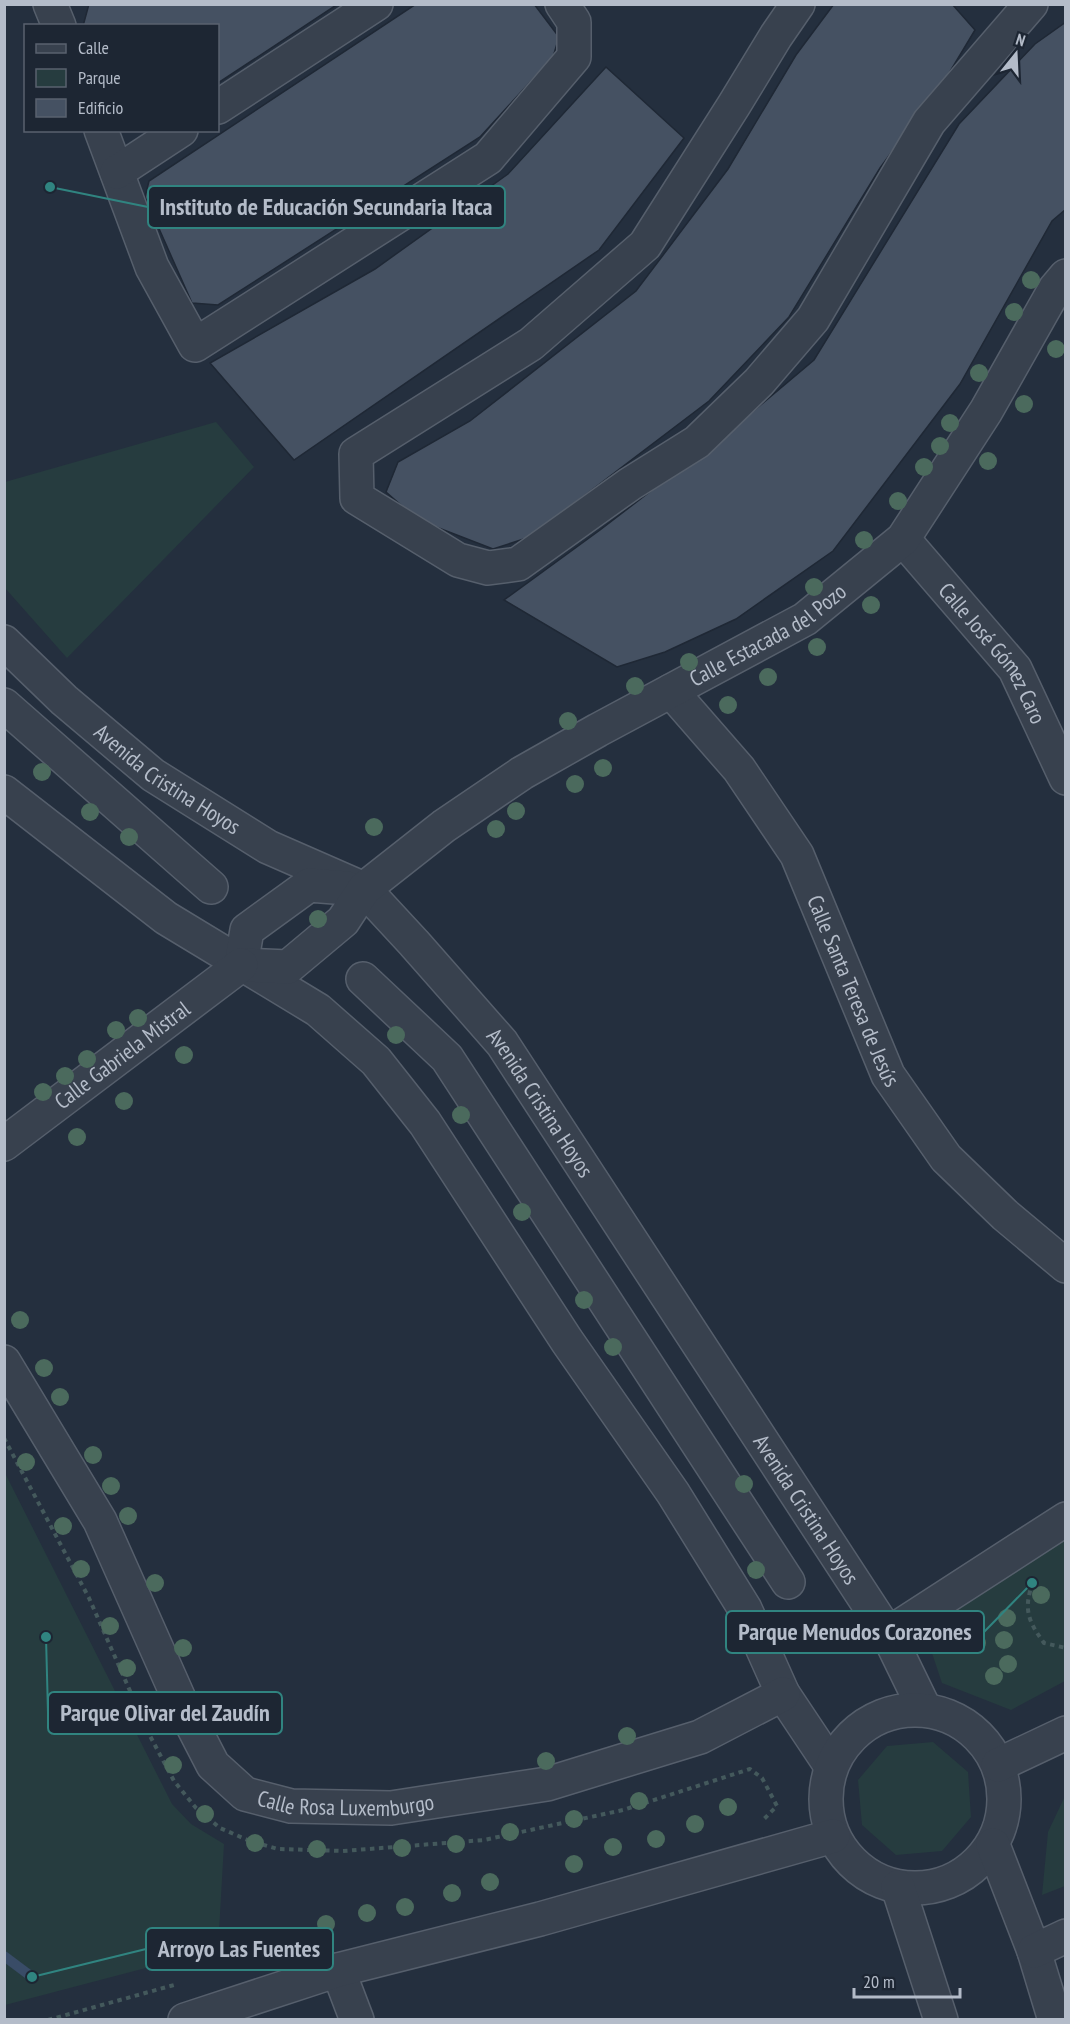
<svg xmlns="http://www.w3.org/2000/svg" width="1070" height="2024" viewBox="0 0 1070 2024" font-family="'PT Sans Narrow',sans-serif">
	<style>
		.green { fill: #263c3f }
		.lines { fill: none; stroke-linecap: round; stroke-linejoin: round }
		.stream { stroke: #394c67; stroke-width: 10 }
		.building { fill: #455162; stroke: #1f2835; stroke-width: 1.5 }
		.minor-casing { stroke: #565f6c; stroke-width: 36 }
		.path { stroke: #44595c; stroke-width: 4; stroke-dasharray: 4.5 4.5; stroke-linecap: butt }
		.minor { stroke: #38414e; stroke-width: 33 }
		.tree { fill: #4b6a5d }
		.labels { text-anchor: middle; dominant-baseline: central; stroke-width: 6; stroke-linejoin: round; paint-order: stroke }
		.street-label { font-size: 22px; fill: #b4bcc9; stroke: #1d2633 }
		.leader { fill: none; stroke: #308480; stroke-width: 2 }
		.callout-dot { fill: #308480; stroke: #1d2633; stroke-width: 2 }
		.callout { fill: #1d2633; stroke: #308480; stroke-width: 2 }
		.callout-label { font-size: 24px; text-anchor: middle; font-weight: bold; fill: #b4bcc9 }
	</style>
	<rect width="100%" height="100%" fill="#242f3e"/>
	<!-- green -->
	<path class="green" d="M216,422L254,467L67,658L5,588V482Z
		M4,1471L172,1804L191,1824L224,1844L218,1949L5,2005Z
		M1065,1540V1681L1011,1710L942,1683L931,1650L933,1626Z
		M933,1742L968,1772L971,1817L942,1851L896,1855L862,1825L858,1780L887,1746Z
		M1065,1796V1886L1042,1895L1048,1832Z"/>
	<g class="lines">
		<!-- stream -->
		<path class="stream" d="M4,1956L32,1977"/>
	</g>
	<!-- building -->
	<path class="building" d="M89,4H338L218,83V26H83Z
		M416,4H534L559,37L553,57L480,137L218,305L192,303L145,197L149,181Z
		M834,4H952L975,30L948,75L880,168L789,317L709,401L530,537L493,549L418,520L386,492L398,462L470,421L636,291L728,169L796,55Z
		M1066,22V209L1052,221L960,384L833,551L736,619L665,652L617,667L504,600L600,530L738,424L814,360L959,124L1035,44Z
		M606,67L684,138L599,250L294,460L210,363L375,269L508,174Z"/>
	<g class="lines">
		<defs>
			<g id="minor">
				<path d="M50,4L59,26"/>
				<path d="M798,4L776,36L734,105L645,245L531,344L356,454L357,498L458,560L488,568L518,564L630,484L697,442L759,382L813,319L929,122L1031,4"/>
				<path d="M218,107L376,4"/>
				<path d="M101,130L152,267L195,345L488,158L574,57V22L562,4"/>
				<path d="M117,172L181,130"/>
				<path id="s1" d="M903,539L1015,669L1066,778"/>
				<path id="s2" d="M4,642L64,700L153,775L268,847L364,889L414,943L502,1043L888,1634L925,1710"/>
				<path id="s3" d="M671,691L739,769L797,855L888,1075L946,1158L1005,1215L1066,1266"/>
				<path d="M4,705L211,887"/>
				<path d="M4,792L166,918L318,1010L376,1061L425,1123L567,1341L673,1493L745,1609L783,1694L831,1766"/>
				<path d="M241,965L247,930L309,885L347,888"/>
				<path id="s4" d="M244,965L288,967L343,921L364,889L444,826L522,773L598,730L805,619L903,539L986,411L1055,289L1066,276"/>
				<path d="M363,979L447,1058L788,1582"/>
				<path id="s5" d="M4,1144L241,965"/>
				<path id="s6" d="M4,1362L100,1521L180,1701L213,1765L245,1794L291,1806L391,1808L547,1784L700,1737L783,1694"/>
				<path d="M888,1634L1066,1519"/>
				<circle cx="915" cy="1799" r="89"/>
				<path d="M998,1765L1066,1733"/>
				<path d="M993,1845L1034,1951L1055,2020"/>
				<path d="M898,1887L941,2020"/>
				<path d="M1034,1951L1066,1936"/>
				<path d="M338,1970L357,2020"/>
				<path d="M185,2020L338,1970L540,1919L833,1836"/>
			</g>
		</defs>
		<!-- minor casing -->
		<use href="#minor" class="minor-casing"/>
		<!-- path -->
		<path class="path" d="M4,1438L89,1598L149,1734L174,1781L196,1808L220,1828L250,1841L278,1849L343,1851L484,1840L623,1810L750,1769L762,1778L777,1806L764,1819
			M1033,1582C1023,1609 1028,1621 1044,1643L1066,1648
			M48,2020L174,1985"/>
		<!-- minor -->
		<use href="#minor" class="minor"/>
	</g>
	<!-- trees -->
	<g class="tree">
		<circle cx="1031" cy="280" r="9"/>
		<circle cx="1014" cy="312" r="9"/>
		<circle cx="1056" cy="349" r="9"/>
		<circle cx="979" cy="373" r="9"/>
		<circle cx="1024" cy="404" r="9"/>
		<circle cx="950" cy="423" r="9"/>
		<circle cx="940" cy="446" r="9"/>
		<circle cx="988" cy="461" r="9"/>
		<circle cx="924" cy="467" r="9"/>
		<circle cx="898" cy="501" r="9"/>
		<circle cx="864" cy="540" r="9"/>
		<circle cx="814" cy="587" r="9"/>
		<circle cx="871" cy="605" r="9"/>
		<circle cx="817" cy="647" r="9"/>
		<circle cx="689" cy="662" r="9"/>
		<circle cx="768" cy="677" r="9"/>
		<circle cx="635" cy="686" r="9"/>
		<circle cx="728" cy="705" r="9"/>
		<circle cx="568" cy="721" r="9"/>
		<circle cx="603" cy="768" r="9"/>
		<circle cx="42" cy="772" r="9"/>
		<circle cx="575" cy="784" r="9"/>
		<circle cx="516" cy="811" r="9"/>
		<circle cx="90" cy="812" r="9"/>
		<circle cx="374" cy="827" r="9"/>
		<circle cx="496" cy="829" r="9"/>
		<circle cx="129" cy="837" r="9"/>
		<circle cx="318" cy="919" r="9"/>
		<circle cx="138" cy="1018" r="9"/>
		<circle cx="116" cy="1030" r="9"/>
		<circle cx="396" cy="1035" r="9"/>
		<circle cx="184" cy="1055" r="9"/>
		<circle cx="87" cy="1059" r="9"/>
		<circle cx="65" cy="1076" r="9"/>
		<circle cx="43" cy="1092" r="9"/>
		<circle cx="124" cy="1101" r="9"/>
		<circle cx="461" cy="1115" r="9"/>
		<circle cx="77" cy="1137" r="9"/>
		<circle cx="522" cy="1212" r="9"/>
		<circle cx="584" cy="1300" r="9"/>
		<circle cx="20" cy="1320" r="9"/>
		<circle cx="613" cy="1347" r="9"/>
		<circle cx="44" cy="1368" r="9"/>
		<circle cx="60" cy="1397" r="9"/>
		<circle cx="93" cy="1455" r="9"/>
		<circle cx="26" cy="1462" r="9"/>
		<circle cx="744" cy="1484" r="9"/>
		<circle cx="111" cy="1486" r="9"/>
		<circle cx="128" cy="1516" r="9"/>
		<circle cx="63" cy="1526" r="9"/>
		<circle cx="81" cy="1569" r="9"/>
		<circle cx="756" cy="1570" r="9"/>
		<circle cx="155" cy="1583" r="9"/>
		<circle cx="1041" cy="1595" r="9"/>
		<circle cx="1007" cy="1618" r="9"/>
		<circle cx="110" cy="1626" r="9"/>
		<circle cx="1004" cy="1640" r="9"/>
		<circle cx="977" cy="1643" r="9"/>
		<circle cx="183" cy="1648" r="9"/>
		<circle cx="1008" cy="1664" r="9"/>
		<circle cx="127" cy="1668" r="9"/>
		<circle cx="994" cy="1676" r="9"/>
		<circle cx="627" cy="1736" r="9"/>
		<circle cx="546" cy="1761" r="9"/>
		<circle cx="173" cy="1765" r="9"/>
		<circle cx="639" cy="1801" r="9"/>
		<circle cx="728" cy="1807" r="9"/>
		<circle cx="205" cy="1814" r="9"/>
		<circle cx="574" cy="1819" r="9"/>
		<circle cx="695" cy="1824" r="9"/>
		<circle cx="510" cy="1832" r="9"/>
		<circle cx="656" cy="1839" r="9"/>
		<circle cx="255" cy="1843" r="9"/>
		<circle cx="456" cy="1844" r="9"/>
		<circle cx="613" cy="1847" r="9"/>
		<circle cx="402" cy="1848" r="9"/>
		<circle cx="317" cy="1849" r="9"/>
		<circle cx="574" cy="1864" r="9"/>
		<circle cx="490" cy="1882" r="9"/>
		<circle cx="452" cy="1893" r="9"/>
		<circle cx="405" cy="1907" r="9"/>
		<circle cx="367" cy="1913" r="9"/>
		<circle cx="326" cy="1924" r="9"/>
	</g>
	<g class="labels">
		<!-- street labels -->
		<g class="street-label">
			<text stroke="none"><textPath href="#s4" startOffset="632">Calle Estacada del Pozo</textPath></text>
			<text stroke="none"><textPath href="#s1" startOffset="146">Calle José Gómez Caro</textPath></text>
			<text stroke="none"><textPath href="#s2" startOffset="214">Avenida Cristina Hoyos</textPath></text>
			<text stroke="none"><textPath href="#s3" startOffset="354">Calle Santa Teresa de Jesús</textPath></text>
			<text stroke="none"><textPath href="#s5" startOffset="148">Calle Gabriela Mistral</textPath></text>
			<text stroke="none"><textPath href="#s2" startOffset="718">Avenida Cristina Hoyos</textPath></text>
			<text stroke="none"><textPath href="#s2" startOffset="1204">Avenida Cristina Hoyos</textPath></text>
			<text stroke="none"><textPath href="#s6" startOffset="600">Calle Rosa Luxemburgo</textPath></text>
		</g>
	</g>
	<!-- callouts -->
	<path class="leader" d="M50 187L148 207M1032 1583L984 1632M46 1637L48 1713M32 1977L146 1949"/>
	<g class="callout-dot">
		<circle cx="50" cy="187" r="6"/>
		<circle cx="1032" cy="1583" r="6"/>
		<circle cx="46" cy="1637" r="6"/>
		<circle cx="32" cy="1977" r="6"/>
	</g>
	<g class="callout">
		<rect x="148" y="186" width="357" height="42" rx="6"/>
		<rect x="726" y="1611" width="258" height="42" rx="6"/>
		<rect x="48" y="1692" width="234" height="42" rx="6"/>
		<rect x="146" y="1928" width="187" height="42" rx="6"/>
	</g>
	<g class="callout-label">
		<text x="326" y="215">Instituto de Educación Secundaria Itaca</text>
		<text x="855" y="1640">Parque Menudos Corazones</text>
		<text x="165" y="1721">Parque Olivar del Zaudín</text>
		<text x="239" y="1957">Arroyo Las Fuentes</text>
	</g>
	<!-- border -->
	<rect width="1070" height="2024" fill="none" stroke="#b4bcc9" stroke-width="12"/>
	<!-- legend -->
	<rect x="24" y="24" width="195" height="108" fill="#1d2633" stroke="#59626f" stroke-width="1.5"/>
	<rect x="36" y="44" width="30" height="9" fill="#38414e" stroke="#59626f" stroke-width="1.5"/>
	<text x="78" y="54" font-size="18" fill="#b4bcc9">Calle</text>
	<rect x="36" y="69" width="30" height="18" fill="#263c3f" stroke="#59626f" stroke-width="1.5"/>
	<text x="78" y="84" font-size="18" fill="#b4bcc9">Parque</text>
	<rect x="36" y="99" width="30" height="18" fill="#455162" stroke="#59626f" stroke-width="1.5"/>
	<text x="78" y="114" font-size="18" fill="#b4bcc9">Edificio</text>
	<!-- north arrow -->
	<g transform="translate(1016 54) rotate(18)" stroke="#1d2633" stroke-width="4.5" paint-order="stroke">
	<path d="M0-4.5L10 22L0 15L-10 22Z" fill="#b4bcc9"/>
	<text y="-9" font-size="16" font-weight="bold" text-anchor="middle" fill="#b4bcc9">N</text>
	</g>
	<!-- scale -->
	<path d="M854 1988v9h106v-9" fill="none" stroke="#b4bcc9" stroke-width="3"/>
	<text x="863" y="1988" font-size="18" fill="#b4bcc9" stroke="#1d2633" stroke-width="4.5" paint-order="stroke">20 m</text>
</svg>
